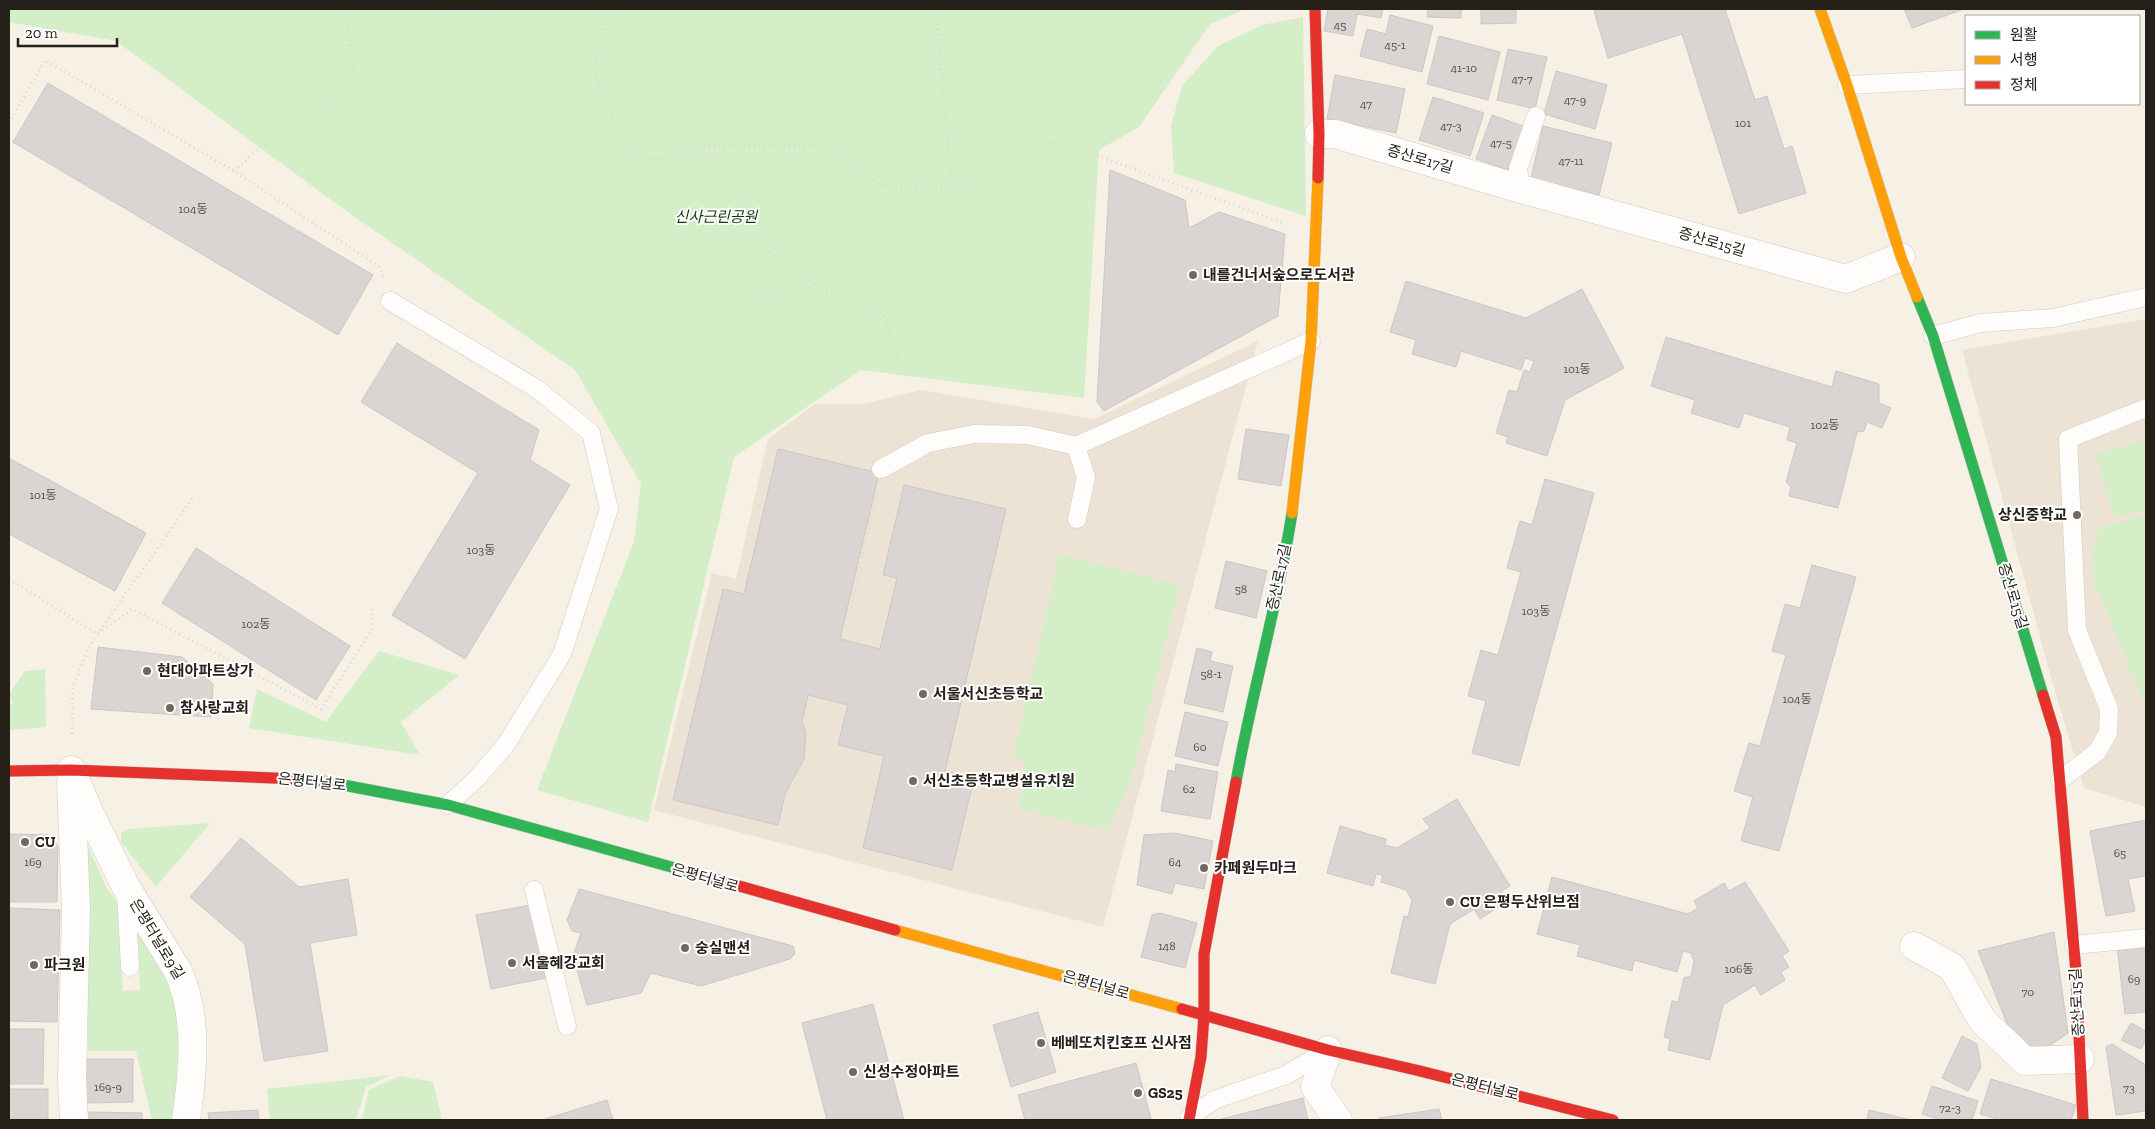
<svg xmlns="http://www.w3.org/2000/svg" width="2155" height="1129" viewBox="0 0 2155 1129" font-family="'Zilla Slab','Noto Sans KR',serif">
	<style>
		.education { fill: #ede3d4 }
		.green { fill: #d4eec8 }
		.building { fill: #dad4d3; stroke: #ccc6c6 }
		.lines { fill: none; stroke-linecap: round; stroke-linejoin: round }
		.lane-casing { stroke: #d1ccc3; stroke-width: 19 }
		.street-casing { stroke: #d1ccc3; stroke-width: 29 }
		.fast-casing { stroke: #d1ccc3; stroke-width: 12 }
		.slow-casing { stroke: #d1ccc3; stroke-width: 12 }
		.jam-casing { stroke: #d1ccc3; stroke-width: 12 }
		.path { stroke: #dbd8d5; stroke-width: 3; stroke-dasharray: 1 4; stroke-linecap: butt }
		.lane { stroke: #fefdfb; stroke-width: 18 }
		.street { stroke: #fefdfb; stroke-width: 28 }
		.fast { stroke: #30b455; stroke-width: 11 }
		.slow { stroke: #ff9f0a; stroke-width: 11 }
		.jam { stroke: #e5322d; stroke-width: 11 }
		.poi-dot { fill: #6f6960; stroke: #fff; stroke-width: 2 }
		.labels { text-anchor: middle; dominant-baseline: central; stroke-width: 4; stroke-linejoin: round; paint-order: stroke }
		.number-label { font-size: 12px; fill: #534e47 }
		.street-label { font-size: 15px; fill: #262118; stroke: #fff }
		.park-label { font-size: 15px; font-style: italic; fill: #133a0e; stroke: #fff }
		.poi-label { font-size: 15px; font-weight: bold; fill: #262118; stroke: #fff; text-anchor: start }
	</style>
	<rect width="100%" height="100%" fill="#f6f0e5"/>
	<!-- education -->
	<path class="education" d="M2146,319V807L2084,788L2052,681L1962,350Z
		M1258,341L1103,927L654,810L712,573L736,579L768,439L815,404H863L921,390L1094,419Z"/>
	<!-- green -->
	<path class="green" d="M9,9H1245L1210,24L1139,127L1099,150L1084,398L861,370L734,457L648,822L537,790L634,542L641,484L575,370L335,203L116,41L9,22Z
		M1303,17L1306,216L1174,173L1171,126L1182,86L1218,46L1262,25Z
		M2146,440V509L2114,518L2096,454Z
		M2146,515V708L2094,580L2092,555L2099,528Z
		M1060,554L1180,585L1130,783L1107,831L1019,809L1026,761L1013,757Z
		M379,651L459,675L401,722L420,755L249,728L257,689L326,722Z
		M45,669L46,727L9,730V707L13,702L9,694L25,671Z
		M210,823L156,887L121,842V833L128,829Z
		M88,846L107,889L117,902L123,991L140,990L136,926C149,950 168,975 175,1001C184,1037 177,1084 172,1120H152L136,1051H88Z
		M391,1075L366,1087L356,1120H270L267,1089Z
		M400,1076L433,1082L442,1120H362L369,1090Z"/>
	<!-- building -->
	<path class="building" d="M1328,9H1383L1381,18L1357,14L1353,36L1324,31Z
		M1428,9H1461V18L1427,17Z
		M1481,9H1516V23L1481,24Z
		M1601,9H1725L1755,100L1767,96L1784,149L1792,146L1806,193L1739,214L1682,34L1608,58L1594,11Z
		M1904,9H1964L1912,28Z
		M1390,15L1433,26L1422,72L1360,56L1367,29L1386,34Z
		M1439,36L1500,52L1488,100L1427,84Z
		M1508,49L1547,57L1535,109L1497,100Z
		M1556,71L1607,85L1595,129L1544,114Z
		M1335,75L1405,89L1396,133L1327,119Z
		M48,83L373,275L338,335L13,142Z
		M1433,97L1484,113L1470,156L1419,140Z
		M1492,115L1526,127L1511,171L1476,159Z
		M1543,126L1612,143L1599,195L1531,178Z
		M1110,170L1185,200L1189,228L1219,212L1285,234L1278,316L1104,411L1097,402Z
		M1406,281L1526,318L1582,289L1624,368L1565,400L1547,456L1506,443L1508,437L1496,433L1509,390L1517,392L1524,370L1530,372L1534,361L1525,358L1521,370L1461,351L1456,367L1412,354L1416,340L1390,332Z
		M1666,337L1832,387L1836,371L1879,384V403L1891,408L1882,428L1867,422L1864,431L1857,432L1838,508L1789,496L1791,487L1786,482L1797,443L1787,440L1790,427L1744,413L1739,428L1691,413L1695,400L1651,386Z
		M397,343L539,430L530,460L570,485L465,659L392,615L478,473L361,402Z
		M1246,429L1289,435L1281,486L1238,479Z
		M778,449L879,473L840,639L880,649L897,578L883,575L904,485L1006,509L945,771L974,778L952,870L863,848L884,756L838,745L848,705L808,695L802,722L806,732L804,759L785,794L778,825L673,800L723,589L744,594Z
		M9,458L146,533L115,591L9,534Z
		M1545,479L1594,493L1519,766L1472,753L1486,701L1468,696L1481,650L1498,655L1521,572L1507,568L1520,521L1532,525Z
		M196,548L350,646L316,700L162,603Z
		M1226,561L1267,571L1256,618L1215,608Z
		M1812,565L1856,577L1779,851L1741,841L1753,797L1734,791L1749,743L1760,746L1786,655L1772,651L1785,604L1800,608Z
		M98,647L182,657L213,684L211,717L91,709Z
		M1197,648L1212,652L1210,661L1233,666L1223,712L1184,703Z
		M1185,712L1228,722L1218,766L1175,756Z
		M1176,764L1218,772L1210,819L1161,811L1168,770L1175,772Z
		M1457,799L1510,886L1501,891L1504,896L1497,900L1500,906L1480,919L1474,909L1450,924L1435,984L1391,973L1404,916L1408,917L1412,900L1406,890L1381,882L1383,875L1376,874L1373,886L1327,873L1340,826L1386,839L1385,845L1397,848L1430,828L1423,819Z
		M2146,820V876L2128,879L2135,911L2106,916L2090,831Z
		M1175,833L1213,841L1204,889L1175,883L1172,894L1137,885L1144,835Z
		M9,834L50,835L58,846L57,902H9Z
		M241,838L299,887L348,879L357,935L310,943L328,1051L264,1061L245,944L190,897Z
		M1552,877L1688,914L1698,908L1694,901L1724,883L1729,891L1745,882L1789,951L1782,956L1789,967L1781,972L1785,980L1761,995L1755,985L1723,1005L1710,1060L1668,1050L1670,1039L1664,1037L1672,1001L1678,1002L1684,978L1691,976L1694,961L1691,953L1683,951L1677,972L1634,960L1632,971L1577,956L1580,945L1537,934Z
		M579,889L793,946L795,954L790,959L701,986L651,973L641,993L587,1005L573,956L581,933L572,931L567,920Z
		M531,905L546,978L491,989L476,915Z
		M9,908L60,910L57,1022L9,1021Z
		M1160,913L1197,923L1185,968L1141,957L1152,915Z
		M2054,932L2068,1033L2040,1052L2012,1036L1978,951Z
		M2146,943V1012L2125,1014L2117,946Z
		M873,1004L904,1120H827L802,1023Z
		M1038,1012L1056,1072L1011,1087L993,1025Z
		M2131,1023L2146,1031V1040L2141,1049L2121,1040Z
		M9,1029H44L43,1084H9Z
		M1962,1036L1977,1044L1981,1067L1968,1091L1942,1078Z
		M2112,1044L2146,1065V1111L2116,1115L2106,1047Z
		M83,1059H133V1102L84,1103Z
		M1136,1063L1151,1118L1143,1120H1025L1018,1095Z
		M1991,1079L2076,1105L2071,1120H2000L1980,1114Z
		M1932,1086L1978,1101L1972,1120H1941L1922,1114Z
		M9,1089H48V1120H9Z
		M1303,1098L1308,1120H1218Z
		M607,1100L613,1120H545V1119Z
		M1439,1109L1442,1120H1380L1379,1118Z
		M258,1110L259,1120H209L208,1113Z
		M1869,1110L1911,1120H1867Z
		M89,1112L142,1113V1120H89Z"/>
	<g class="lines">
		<defs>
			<path id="lane" d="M1847,85L1966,79
				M1521,189L1518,169L1536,116
				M390,301L537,389L591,433L609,509L562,654L505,746L477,778L448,805
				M1933,336L1981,323L2053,318L2146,297
				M1076,446L1086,477L1077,519
				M881,469L928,443L974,434L1028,435L1076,446L1311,341
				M2060,780L2097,752L2108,733L2109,709L2077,630L2068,439L2146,408
				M534,890L567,1026
				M126,892L130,967
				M2074,945L2146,938
				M1189,1118L1214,1100L1286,1075L1328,1050"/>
			<path id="street" d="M1319,134H1335L1521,189L1846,279L1901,257
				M71,770L91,816L126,887L178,971C199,1018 193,1071 186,1120
				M71,782L76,909L72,1079L74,1120
				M1914,946L1952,967L1982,1020L2025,1061L2080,1059
				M1328,1050L1315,1087L1338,1120"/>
			<path id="fast" d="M1917,297L1933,336L2043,695
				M299,779L317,780L448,805L693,873
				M1236,782C1252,692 1278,604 1292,513"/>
			<path id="slow" d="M1820,9L1847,85L1901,257L1917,297
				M1292,513L1311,341L1318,178
				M895,930L1182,1009"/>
			<path id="jam" d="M1315,9L1319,134L1318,178
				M2043,695L2056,737L2076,972L2083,1120
				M9,771L71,770L299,779
				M693,873L895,930
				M1182,1009L1328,1050L1416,1070L1613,1120
				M1189,1120L1201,1057L1204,1015V954L1236,782"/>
		</defs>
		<!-- lane casing -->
		<use href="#lane" class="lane-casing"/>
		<!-- street casing -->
		<use href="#street" class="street-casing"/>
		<!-- fast casing -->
		<use href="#fast" class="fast-casing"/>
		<!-- slow casing -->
		<use href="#slow" class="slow-casing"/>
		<!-- jam casing -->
		<use href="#jam" class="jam-casing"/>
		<!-- path -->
		<path class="path" d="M446,9L462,12L483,9
			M608,9L605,32L594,71L630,157L661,160L683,146H827L882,186L952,190L1012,157L1042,144L1062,143L1286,224
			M936,9L952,190
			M9,123L45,60L234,171L380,267L383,277
			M686,147L717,158L774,248L746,276L764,300L807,275L822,291L853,293L883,314L899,361
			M234,171L266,142L335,103L355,67L344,9
			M922,489L930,473
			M9,579L97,634L132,609L321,709L372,630V608
			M850,612L876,494
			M72,734L73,686L90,645L194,496"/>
		<!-- lane -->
		<use href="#lane" class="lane"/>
		<!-- street -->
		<use href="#street" class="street"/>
		<!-- fast -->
		<use href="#fast" class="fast"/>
		<!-- slow -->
		<use href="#slow" class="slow"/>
		<!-- jam -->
		<use href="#jam" class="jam"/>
	</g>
	<!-- markers -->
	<g class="poi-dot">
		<circle cx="1193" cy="275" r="5"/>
		<circle cx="2077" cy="515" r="5"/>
		<circle cx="147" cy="671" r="5"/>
		<circle cx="923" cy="694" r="5"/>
		<circle cx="170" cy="708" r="5"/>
		<circle cx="913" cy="781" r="5"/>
		<circle cx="25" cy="842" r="5"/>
		<circle cx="1204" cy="868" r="5"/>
		<circle cx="1450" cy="902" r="5"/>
		<circle cx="685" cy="948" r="5"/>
		<circle cx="512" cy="963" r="5"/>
		<circle cx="34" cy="965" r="5"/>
		<circle cx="1041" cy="1043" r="5"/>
		<circle cx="853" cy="1072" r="5"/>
		<circle cx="1138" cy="1093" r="5"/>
	</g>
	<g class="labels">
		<!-- number labels -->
		<g class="number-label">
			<text x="1340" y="25">45</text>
			<text x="1395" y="45">45-1</text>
			<text x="1464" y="68">41-10</text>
			<text x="1522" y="79">47-7</text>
			<text x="1575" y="100">47-9</text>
			<text x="1366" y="104">47</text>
			<text x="1743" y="123">101</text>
			<text x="1451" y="126">47-3</text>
			<text x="1501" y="143">47-5</text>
			<text x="1571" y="161">47-11</text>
			<text x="193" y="209">104동</text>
			<text x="1577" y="369">101동</text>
			<text x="1825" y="425">102동</text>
			<text x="43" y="495">101동</text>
			<text x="481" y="550">103동</text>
			<text x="1241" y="589">58</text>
			<text x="1536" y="611">103동</text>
			<text x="256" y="624">102동</text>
			<text x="1211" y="674">58-1</text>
			<text x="1797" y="699">104동</text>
			<text x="1200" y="747">60</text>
			<text x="1189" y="789">62</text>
			<text x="2120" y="853">65</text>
			<text x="33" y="862">169</text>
			<text x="1175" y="862">64</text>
			<text x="1167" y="946">148</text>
			<text x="1739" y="969">106동</text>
			<text x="2134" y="979">69</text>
			<text x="2028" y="992">70</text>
			<text x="108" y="1087">169-9</text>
			<text x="2129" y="1088">73</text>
			<text x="1950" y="1108">72-3</text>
		</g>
		<!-- street labels -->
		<g class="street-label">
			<text transform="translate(1420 159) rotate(16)">증산로17길</text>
			<text transform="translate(1712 242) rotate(16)">증산로15길</text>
			<text transform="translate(1279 577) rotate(-78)">증산로17길</text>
			<text transform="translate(2013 596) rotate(73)">증산로15길</text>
			<text transform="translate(312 782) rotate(6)">은평터널로</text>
			<text transform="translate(705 878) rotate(16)">은평터널로</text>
			<text transform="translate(157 939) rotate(59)">은평터널로9길</text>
			<text transform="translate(1096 985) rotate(16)">은평터널로</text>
			<text transform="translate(2077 1002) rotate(-93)">증산로15길</text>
			<text transform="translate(1485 1087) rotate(14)">은평터널로</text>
		</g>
		<!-- park labels -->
		<g class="park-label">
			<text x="716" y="217">신사근린공원</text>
		</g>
		<!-- poi labels -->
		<g class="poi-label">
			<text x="1203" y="275">내를건너서숲으로도서관</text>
			<text x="2067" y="515" text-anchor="end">상신중학교</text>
			<text x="157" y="671">현대아파트상가</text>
			<text x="933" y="694">서울서신초등학교</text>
			<text x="180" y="708">참사랑교회</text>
			<text x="923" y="781">서신초등학교병설유치원</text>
			<text x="35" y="842">CU</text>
			<text x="1214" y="868">카페원두마크</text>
			<text x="1460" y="902">CU 은평두산위브점</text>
			<text x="695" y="948">숭실맨션</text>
			<text x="522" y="963">서울혜강교회</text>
			<text x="44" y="965">파크원</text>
			<text x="1051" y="1043">베베또치킨호프 신사점</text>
			<text x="863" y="1072">신성수정아파트</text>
			<text x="1148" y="1093">GS25</text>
		</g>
	</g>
	<!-- border -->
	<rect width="2155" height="1129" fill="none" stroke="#262118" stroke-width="20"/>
	<!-- legend -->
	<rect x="1965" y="15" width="175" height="90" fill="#ffffff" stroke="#a8a6a3"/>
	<rect x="1975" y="31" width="25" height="8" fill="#30b455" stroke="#a8a6a3"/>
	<text x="2010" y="40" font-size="15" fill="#262118">원활</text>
	<rect x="1975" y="56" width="25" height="8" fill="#ff9f0a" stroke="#a8a6a3"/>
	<text x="2010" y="65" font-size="15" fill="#262118">서행</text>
	<rect x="1975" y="81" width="25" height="8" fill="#e5322d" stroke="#a8a6a3"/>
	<text x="2010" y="90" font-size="15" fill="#262118">정체</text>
	<!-- scale -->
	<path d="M18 38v8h99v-8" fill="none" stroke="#262118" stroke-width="2.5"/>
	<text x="25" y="38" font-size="15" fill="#262118" stroke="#ffffff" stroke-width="4" paint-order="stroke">20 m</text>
</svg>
